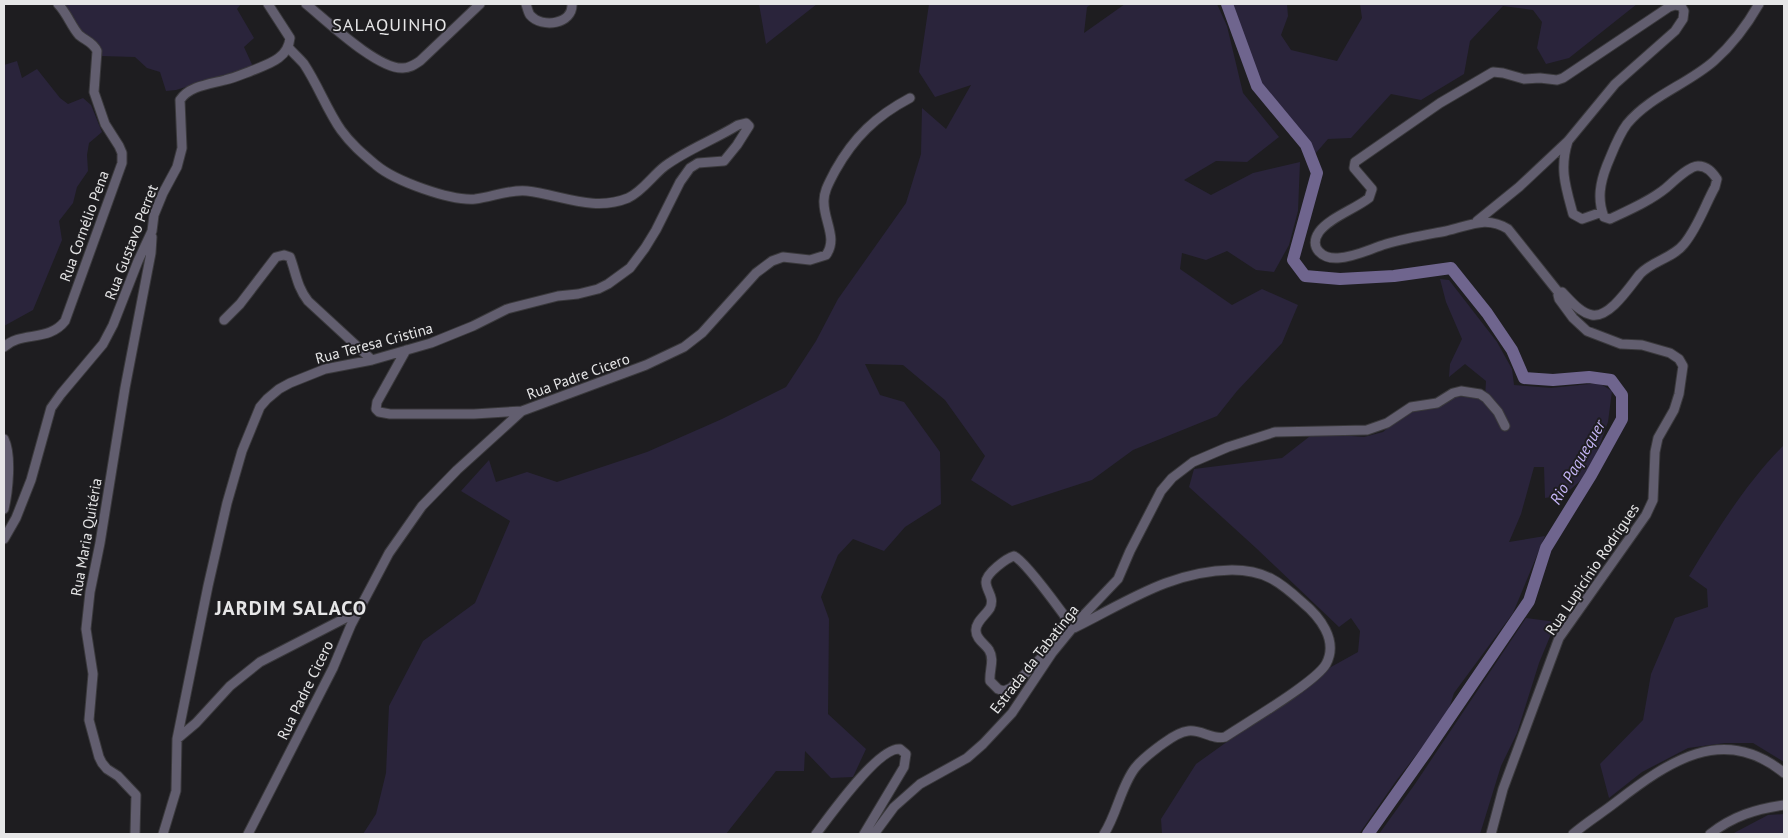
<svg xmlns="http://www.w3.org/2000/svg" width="1788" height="838" viewBox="0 0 1788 838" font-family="'PT Sans',sans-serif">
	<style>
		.green { fill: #2a243b }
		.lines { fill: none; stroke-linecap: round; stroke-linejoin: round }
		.river { stroke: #6f658e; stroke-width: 12 }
		.minor-casing { stroke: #3a393c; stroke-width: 11 }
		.minor { stroke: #625e6f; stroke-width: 9 }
		.labels { text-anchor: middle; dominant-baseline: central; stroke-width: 4; stroke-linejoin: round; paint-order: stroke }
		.street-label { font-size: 15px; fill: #e6e6e7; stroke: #1e1d20 }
		.water-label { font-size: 16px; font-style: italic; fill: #c4b4f5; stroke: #1e1d20 }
		.quarter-label { font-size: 18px; letter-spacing: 1px; fill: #e6e6e7; stroke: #1e1d20 }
		.district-label { font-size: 20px; font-weight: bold; letter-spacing: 1px; fill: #e6e6e7; stroke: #1e1d20 }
	</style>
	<rect width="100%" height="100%" fill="#1e1d20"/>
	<!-- green -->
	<path class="green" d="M65,4H241L237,9L254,38L244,47L255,71L228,74L176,90L166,91L160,72L147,68L135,57L101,56C82,37 75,29 65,4Z
		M759,4H817L766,44Z
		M929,4H1092L1087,7L1084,33L1125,4H1217L1227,26L1243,93L1279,137L1247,162L1216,161L1184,180L1211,195L1253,173L1300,162L1298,211L1289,245L1274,272L1256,270L1227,251L1206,260L1182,253L1180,269L1232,305L1262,289L1298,305L1282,343L1237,391L1217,416L1133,450L1092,480L1012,506L971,480L985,456L945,400L903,365L865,364L880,395L904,402L940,452L941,504L905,527L884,551L853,539L838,555L821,597L829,619L828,714L866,749L853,777L831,778L805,751L804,771H776L726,834H363L376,814L386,773L389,706L423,641L475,603L510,521L461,491L489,460L496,482L527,472L557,482L647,452L722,419L786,387L816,341L838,299L906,203L921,154L922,108L946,129L971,85L935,97L919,72Z
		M1231,4H1287L1288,16L1281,35L1291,50L1337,61L1362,18L1360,4H1637L1569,58L1546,64L1537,48L1542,22L1533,10L1503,6L1470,41L1464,74L1421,100L1391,94L1351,138L1328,139L1315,154L1310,142L1262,87Z
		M17,61L22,78L37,69L60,98L68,104L83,98L91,105L102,132L89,143L87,155L88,171L77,187L73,203L59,221L62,240L33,310L4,326V65Z
		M1440,279L1449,280L1497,342L1512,369L1514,385L1551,388L1599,383L1612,391L1608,422L1599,447L1587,475L1564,495L1545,498L1544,467H1534L1521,514L1509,542L1545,536L1513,613L1454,693L1447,715L1396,781L1359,834H1162L1161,819L1196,764L1331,667L1358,652L1360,631L1351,618L1339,627L1256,548L1189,487L1194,469L1282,458L1314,433L1364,437L1383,432L1408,410L1434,409L1450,396L1485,398L1486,381L1465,364L1449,377L1450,364L1462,339L1446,302Z
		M1784,445V762L1753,743H1725L1688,748L1642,772L1609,798L1600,764L1643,720L1651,674L1675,618L1708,607L1707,589L1689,576C1717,530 1746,483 1784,445Z
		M1526,618L1556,622L1539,663L1517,733L1501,766L1480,834H1379L1415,784Z
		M1784,814V834H1732L1768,815Z"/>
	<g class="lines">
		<!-- river -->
		<path class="river" d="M1227,4L1257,86L1306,145L1317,173L1293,260L1305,276L1340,279L1394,276L1451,268L1487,313L1512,350L1524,378L1553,380L1589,377L1611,380L1622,395V419L1591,475L1546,548L1529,601L1426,752L1368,834"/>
		<defs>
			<path id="minor" d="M306,4C326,20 378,70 403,68C410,68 414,65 420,61L480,4
				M526,4C527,7 528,12 530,15C542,29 573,24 572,4
				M1477,221L1519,187L1568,141C1559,169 1566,188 1573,214L1582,219L1602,212
				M1559,293L1508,229C1486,215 1469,226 1446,231C1425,235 1406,238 1386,244C1370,249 1355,257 1338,258C1323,259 1308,248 1319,232C1329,218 1355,209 1369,198L1372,189L1354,168L1355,162L1440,103L1493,72L1503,73L1524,79L1540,78L1557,80L1563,78L1669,7L1675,5L1681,6L1684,11L1683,19L1675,31L1615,84L1568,141
				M224,320L240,304L276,257L284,255L290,257C296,273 297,287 308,301L372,360
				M4,347C21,331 49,342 65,321L122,163V153L119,146L105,124L94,92L97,51C93,42 86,41 79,35C71,26 67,13 58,4
				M406,350L377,402L376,409L379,412L390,414H474L522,411
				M4,439C12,455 8,492 4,509
				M4,539L16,518L31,480L51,408L61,394L103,344L113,325L138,261L152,231L154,215L163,193L177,167L182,148L180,100C189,86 210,84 225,80C234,78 243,74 251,71C268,64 288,59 290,38L268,4
				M1014,556C1025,561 1055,603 1064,615L1066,620L1051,648L1011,688L1004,691L998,689L990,681C989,670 995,660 989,650C985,644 976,639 976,631C975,622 986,615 990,608C995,597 986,591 986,582C986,573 1007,558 1014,556Z
				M1074,628C1127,602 1170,571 1232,570C1264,570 1279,581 1302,602C1319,616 1339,640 1326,664C1316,682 1246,723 1225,737C1212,740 1201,729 1188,731C1178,732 1168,740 1161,745C1152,752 1142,759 1135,768C1121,786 1117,814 1104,834
				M177,739L196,723L230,686L260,662L359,611
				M135,834L136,795L118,776L107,769L102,763L99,757L89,720L93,674L86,629L90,592L100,543L125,388L151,253L152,237
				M163,834L176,791L177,739L208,586L227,503L242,451L260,407L267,399L279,389L290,383L325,369L372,360L431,343L473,326L507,309L558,296L578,294L598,289L608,284L630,268L645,248L656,230L680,182L690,168L698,163L724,161L737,145L749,126L746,123L738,125C714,140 688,149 665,166C652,176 643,191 628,198C594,212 561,195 527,191C510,189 492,197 475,199C450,201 395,181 376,165C363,154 351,144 341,130C327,110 318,85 304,64C299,58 293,53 288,47
				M248,834L333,668L351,625L389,553L422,506L457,470L522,411L646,365L684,347L702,333L756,273L772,261L783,257L810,260L826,255C838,239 824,221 824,203C823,192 830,181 835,171C854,137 876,116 910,98
				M816,834C829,817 879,746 900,749L906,754L904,767L864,834
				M874,834L894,807L920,784L967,758L983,744L1012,713L1052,653L1079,620L1118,579L1130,551L1161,491L1172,478L1193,462L1228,447L1275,432L1367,430L1387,423L1411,407L1437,403L1453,393L1461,391L1480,394L1486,398L1498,412L1505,426
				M1491,834L1503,789L1559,638L1646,515L1653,500L1655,452L1658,438L1674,410L1679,394L1683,366L1679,359L1670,353L1642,345L1621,344L1587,331L1573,318L1559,299L1558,295L1559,293L1562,292C1570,300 1580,313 1592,315C1610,318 1630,286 1640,274C1652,261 1673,258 1684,244C1698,227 1705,205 1715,187L1717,179C1712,172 1707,166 1698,166C1689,166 1673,182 1666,188C1650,201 1629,210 1610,219L1604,217C1597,199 1600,183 1607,165C1613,151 1618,136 1627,124C1650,96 1688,84 1714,61C1733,44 1747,25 1759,4
				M1573,834C1587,822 1602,813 1616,802C1668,762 1723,723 1784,773
				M1710,834C1733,816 1756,809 1784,805"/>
		</defs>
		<!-- minor casing -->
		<use href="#minor" class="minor-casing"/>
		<!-- minor -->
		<use href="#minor" class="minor"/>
	</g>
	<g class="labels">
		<!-- street labels -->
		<g class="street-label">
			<text transform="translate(84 226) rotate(-70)">Rua Cornélio Pena</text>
			<text transform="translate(131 242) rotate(-69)">Rua Gustavo Perret</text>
			<text transform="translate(374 343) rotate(-15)">Rua Teresa Cristina</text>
			<text transform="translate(578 376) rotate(-20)">Rua Padre Cicero</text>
			<text transform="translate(86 537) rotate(-80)">Rua Maria Quitéria</text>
			<text transform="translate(1592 569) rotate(-56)">Rua Lupicínio Rodrigues</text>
			<text transform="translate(1034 659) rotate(-52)">Estrada da Tabatinga</text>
			<text transform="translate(305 690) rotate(-64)">Rua Padre Cicero</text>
		</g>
		<!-- water labels -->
		<g class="water-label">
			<text transform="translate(1577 462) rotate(-60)">Rio Paquequer</text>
		</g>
		<!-- quarter labels -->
		<g class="quarter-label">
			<text x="390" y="24">SALAQUINHO</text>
		</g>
		<!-- district labels -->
		<g class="district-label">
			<text x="291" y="608">JARDIM SALACO</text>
		</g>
	</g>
	<!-- border -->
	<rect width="1788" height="838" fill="none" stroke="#e6e6e7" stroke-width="10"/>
</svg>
